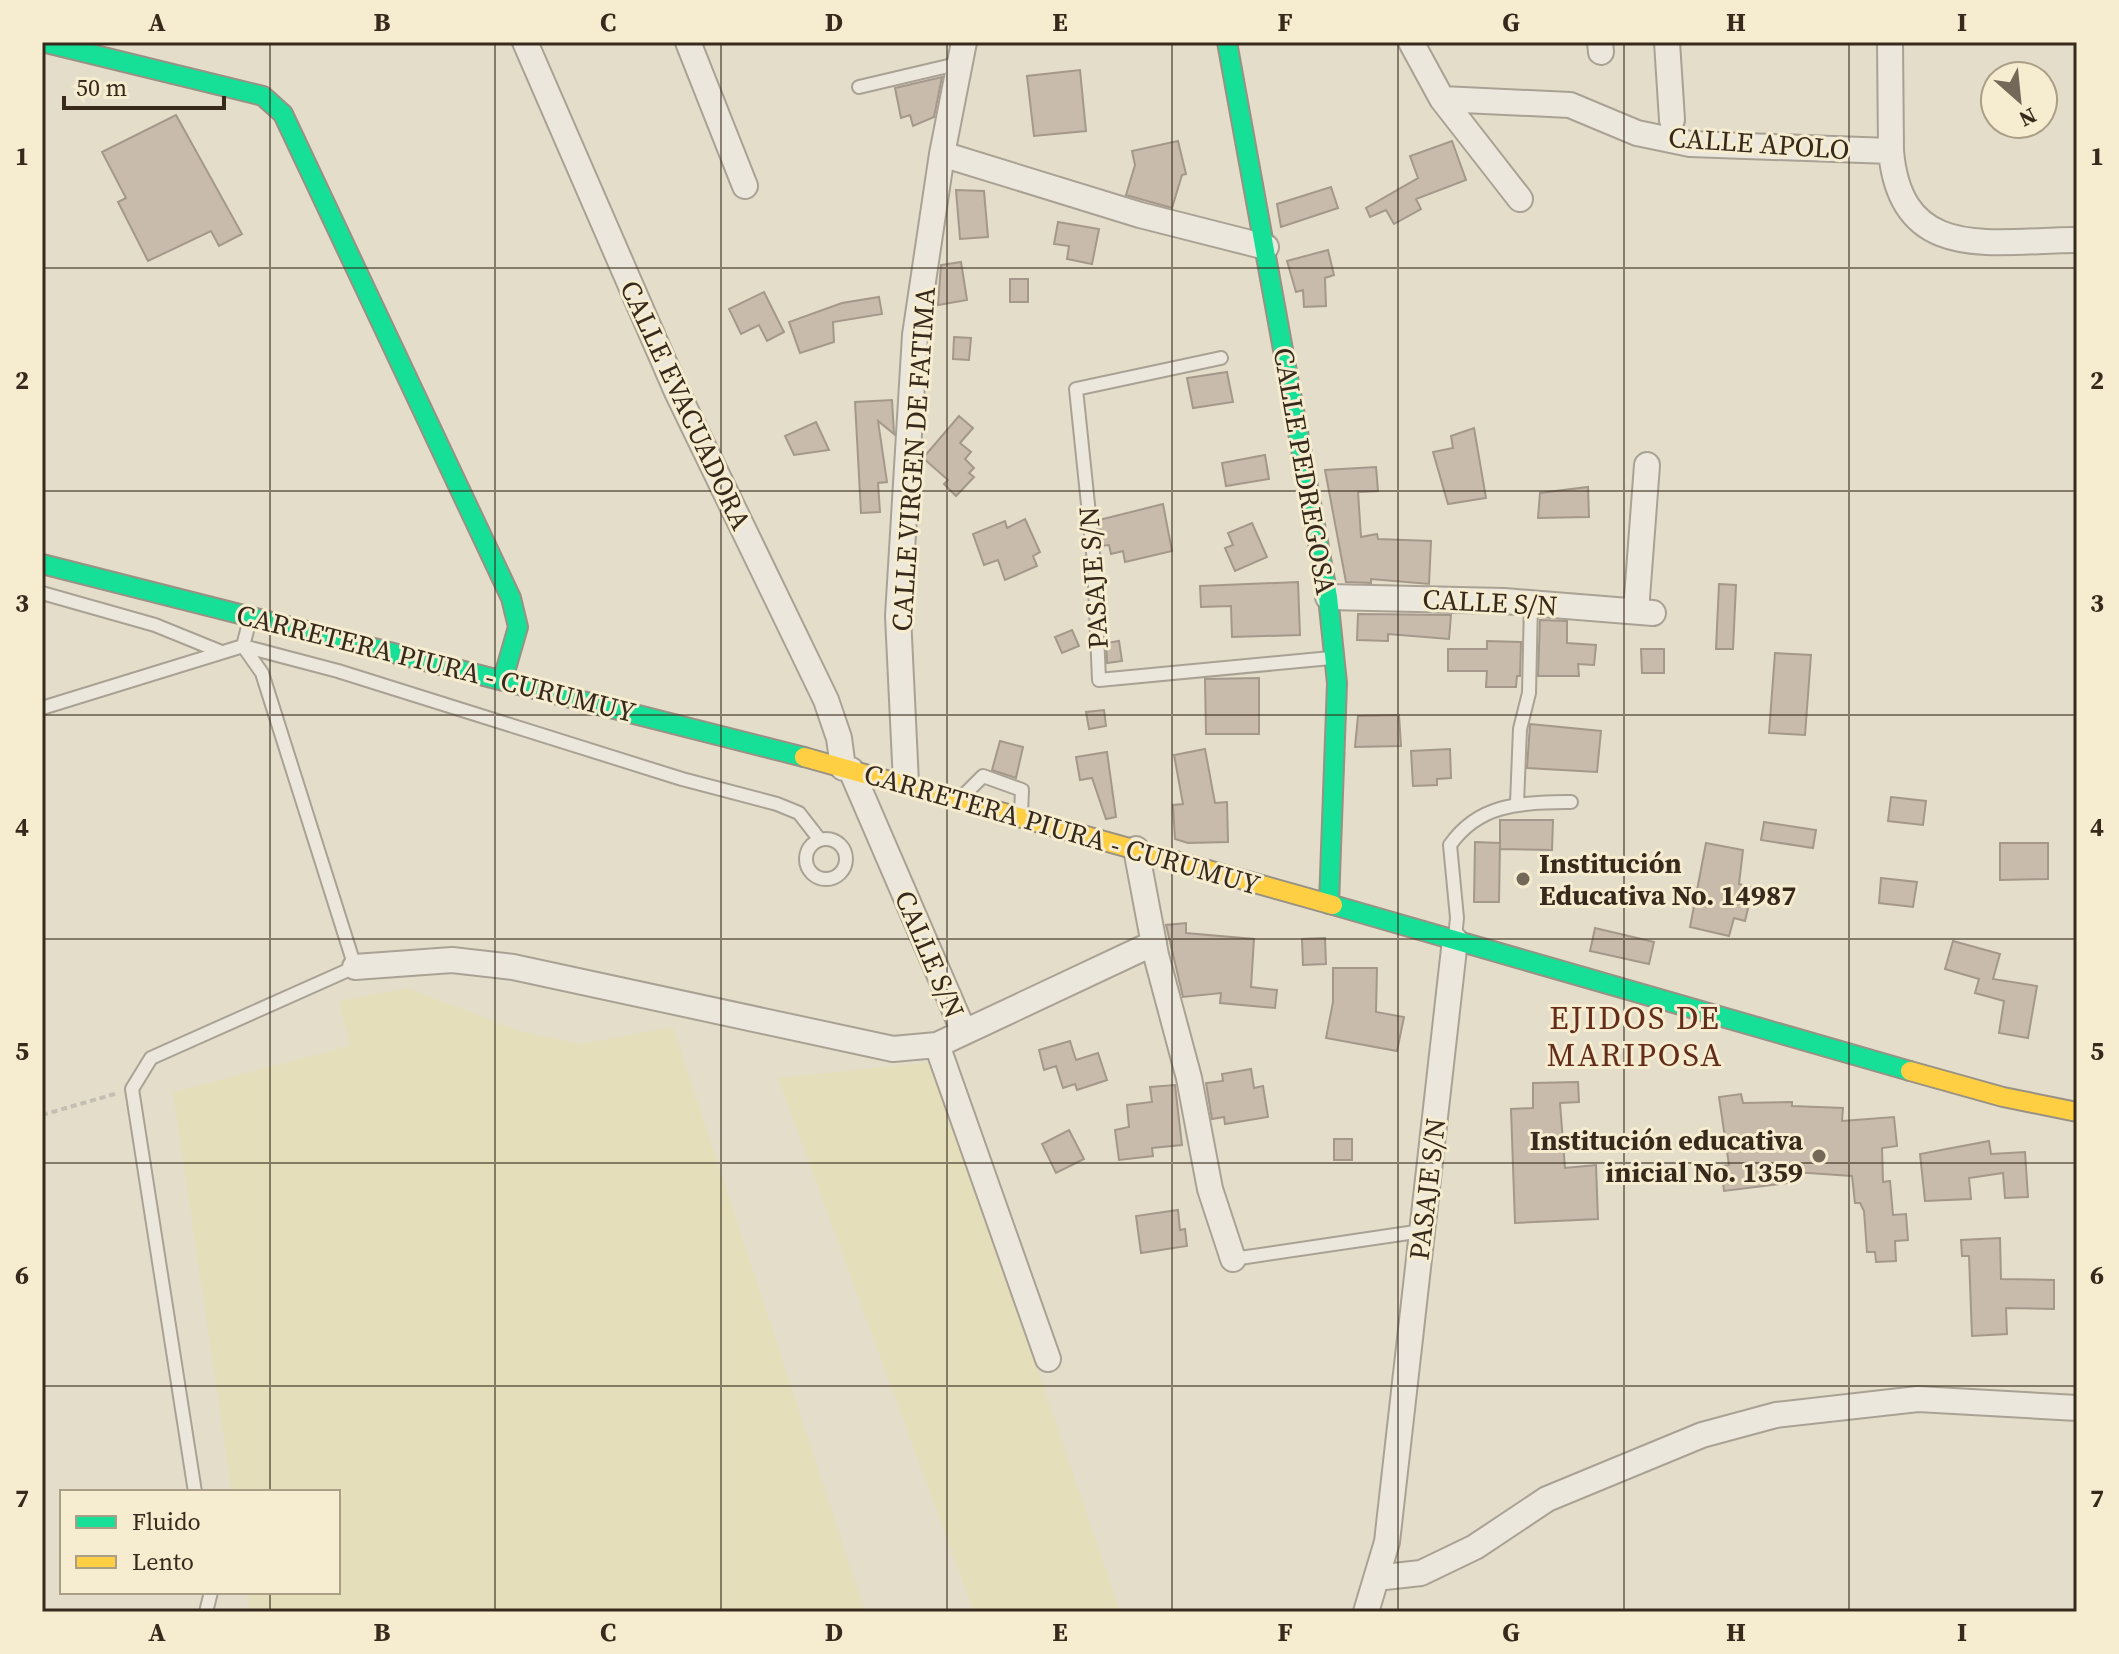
<svg xmlns="http://www.w3.org/2000/svg" width="2119" height="1654" viewBox="0 0 2119 1654" font-family="'Source Serif 4',serif">
	<style>
		.farmland { fill: #e4deba }
		.building { fill: #c8bbab; stroke: #a4988a; stroke-width: 2 }
		.lines { fill: none; stroke-linecap: round; stroke-linejoin: round }
		.lane-casing { stroke: #a9a294; stroke-width: 16 }
		.street-casing { stroke: #a9a294; stroke-width: 28 }
		.fast-casing { stroke: #989184; stroke-width: 22 }
		.slow-casing { stroke: #989184; stroke-width: 22 }
		.path { stroke: #c4beb3; stroke-width: 4; stroke-dasharray: 6 4; stroke-linecap: butt }
		.lane { stroke: #ece7dc; stroke-width: 12 }
		.street { stroke: #ece7dc; stroke-width: 24 }
		.fast { stroke: #16e098; stroke-width: 18 }
		.slow { stroke: #ffcf43; stroke-width: 18 }
		.grid { fill: none; stroke: #372a1c; stroke-width: 2; stroke-opacity: 0.55 }
		.poi-dot { fill: #746959; stroke: #f6eccf; stroke-width: 3 }
		.labels { text-anchor: middle; dominant-baseline: central; stroke-width: 6; stroke-linejoin: round; paint-order: stroke }
		.street-label { font-size: 28px; fill: #372a1c; stroke: #f6eccf }
		.poi-label { font-size: 28px; font-weight: bold; fill: #372a1c; stroke: #f6eccf; text-anchor: start }
		.quarter-label { font-size: 32px; letter-spacing: 2px; fill: #642d1b; stroke: #f6eccf }
		.neatline { fill: none; stroke: #372a1c; stroke-width: 3 }
		.grid-label { font-size: 26px; text-anchor: middle; font-weight: bold; fill: #372a1c }
	</style>
	<rect width="100%" height="100%" fill="#e4ddca"/>
	<!-- farmland -->
	<path class="farmland" d="M407,988L519,1031L581,1044L673,1027L865,1612H250L247,1592H338V1492H232L173,1092L350,1046L339,1001Z
		M933,1062L1120,1612H974L778,1078Z"/>
	<!-- building -->
	<path class="building" d="M1080,70L1086,131L1034,136L1027,76Z
		M942,77L934,117L913,126L910,115L901,118L895,88Z
		M176,115L242,234L219,246L211,231L148,261L118,202L126,198L102,152Z
		M1178,141L1186,174L1182,175L1172,208L1126,195L1135,165L1132,151Z
		M1452,141L1466,180L1416,199L1421,209L1394,224L1386,210L1370,217L1366,208L1418,178L1410,156Z
		M1331,187L1338,208L1281,227L1277,204Z
		M956,190L984,191L988,237L960,239Z
		M1058,222L1099,229L1092,264L1067,259L1069,246L1054,244Z
		M1328,250L1334,275L1325,278L1326,306L1304,307L1303,290L1296,292L1287,261Z
		M961,262L967,300L938,305L941,265Z
		M1010,279H1028V302H1010Z
		M764,292L784,332L767,341L759,325L741,334L729,309Z
		M879,297L882,314L833,322L834,342L800,353L789,322L842,303Z
		M954,337L971,338L969,360L953,359Z
		M1227,372L1233,402L1193,408L1187,378Z
		M892,400L894,434L878,421L887,482L878,483L880,512L861,513L855,402Z
		M959,416L973,428L960,443L971,452L965,459L974,468L969,473L974,477L956,496L944,484L948,480L923,458Z
		M816,422L829,450L794,455L785,436Z
		M1474,428L1486,498L1448,504L1433,452L1453,448L1451,436Z
		M1265,455L1269,479L1226,486L1222,463Z
		M1376,467L1378,491L1358,492L1361,537L1377,534L1378,539L1431,541L1429,584L1371,579V583L1346,582L1325,470Z
		M1588,487L1589,517L1538,518L1540,493Z
		M1163,504L1172,551L1125,562L1123,551L1111,554L1109,545L1101,546L1099,520Z
		M1025,519L1040,552L1033,556L1037,566L1005,580L998,560L984,565L973,534L1005,521L1007,528Z
		M1252,523L1267,557L1235,571L1225,548L1233,545L1228,533Z
		M1298,582L1300,635L1232,637L1231,606L1201,607L1200,586Z
		M1719,584L1736,585L1733,649H1716Z
		M1358,614L1451,615L1449,639L1388,634V641L1357,640Z
		M1540,620L1567,621V643L1596,645L1594,665L1578,664L1579,676H1538Z
		M1072,630L1079,646L1062,653L1055,637Z
		M1119,641L1122,661L1107,663L1106,643Z
		M1487,641L1521,642L1520,676H1517L1516,687H1486L1487,671H1448V649H1487Z
		M1641,649H1664V673H1642Z
		M1775,653L1811,655L1805,735L1769,733Z
		M1259,678V734H1206L1205,679Z
		M1104,710L1106,726L1089,729L1086,712Z
		M1399,715L1401,746L1355,747L1358,716Z
		M1530,724L1601,731L1597,772L1527,768Z
		M1000,741L1023,747L1016,778L992,770Z
		M1205,749L1215,803L1227,802L1228,842L1188,843L1175,839L1173,805L1183,804L1174,755Z
		M1450,749L1451,778L1437,779V785L1413,786L1411,751Z
		M1107,752L1116,817L1106,819L1092,778L1080,780L1076,757Z
		M1891,797L1926,801L1923,825L1888,821Z
		M1500,820H1553L1552,850L1500,849Z
		M1764,822L1816,830L1813,848L1761,840Z
		M1475,842L1500,843L1499,902H1474Z
		M1706,843L1743,850L1739,884L1753,888L1745,921L1734,918L1729,936L1690,927Z
		M2000,843H2048V879L2000,880Z
		M1881,878L1917,882L1913,907L1879,903Z
		M1186,923V933L1254,939L1251,987L1277,990L1275,1008L1220,1003L1221,993L1183,997L1166,925Z
		M1595,928L1654,942L1649,964L1590,951Z
		M1325,938L1326,964L1303,965L1302,939Z
		M1953,941L2000,954L1993,979L2037,986L2028,1038L1999,1033L2004,1001L1975,993L1979,979L1945,969Z
		M1333,968H1377L1376,1012L1404,1017L1397,1051L1326,1038L1333,1002Z
		M1070,1041L1076,1060L1098,1053L1107,1080L1077,1090L1075,1084L1063,1088L1056,1066L1044,1070L1039,1050Z
		M1251,1069L1254,1088L1263,1086L1268,1117L1225,1124L1224,1117L1212,1119L1206,1083L1223,1081L1222,1074Z
		M1578,1082L1579,1102L1560,1103L1565,1168L1596,1165L1598,1219L1515,1223L1511,1109L1533,1108V1083Z
		M1175,1085L1182,1145L1152,1148L1153,1156L1119,1160L1115,1130L1129,1127L1127,1105L1152,1102L1150,1087Z
		M1741,1094L1743,1103L1792,1102V1106L1843,1108L1842,1121L1894,1117L1897,1146L1882,1148L1883,1182L1890,1181L1893,1215L1906,1214L1908,1240L1895,1241L1896,1261L1876,1262L1875,1252H1867L1864,1211L1860,1203H1855L1852,1176L1794,1172L1795,1182L1724,1191L1721,1166L1729,1165L1719,1097Z
		M1069,1130L1084,1159L1056,1173L1042,1144Z
		M1334,1139H1352V1160H1334Z
		M1989,1141L1991,1154L2025,1152L2028,1197L2005,1198L2003,1173L1969,1178L1971,1199L1925,1201L1920,1154Z
		M1178,1210L1180,1230L1185,1229L1187,1246L1141,1253L1136,1216Z
		M2000,1238L2001,1279L2054,1280V1309L2006,1308L2007,1334L1972,1336L1969,1256H1962L1961,1240Z"/>
	<g class="lines">
		<defs>
			<path id="lane" d="M859,87L961,63
				M1221,358L1076,389L1094,562L1099,680L1331,658
				M42,593L155,625L219,651
				M42,708L243,646L338,671L682,779L777,804L799,813L820,840
				M965,794L983,776L1022,790L1021,813
				M1517,803L1520,729L1529,693L1531,603
				M806 859a20 20 0 1 1 40 0a20 20 0 1 1-40 0Z
				M1455,937L1457,918L1450,845C1480,802 1523,803 1571,802
				M1233,1259L1422,1231
				M195,1492L132,1089L151,1058L355,967L262,673L243,646L250,619
				M206,1612L211,1592"/>
			<path id="street" d="M525,42L677,392L826,700L839,738L843,768
				M688,42L745,186
				M1411,42L1442,99L1570,105L1637,133L1690,144L1891,151C1901,265 1993,240 2077,240
				M1600,42L1601,52
				M1667,42L1672,120
				M1890,42L1891,151
				M1442,99L1520,199
				M942,154L1140,215L1266,247
				M1328,597L1504,601L1653,613
				M1636,611L1647,465
				M851,770L964,1032
				M906,783L898,616L915,335L942,154L964,42
				M1136,849L1156,955L1189,1078L1210,1189L1233,1259
				M355,967L452,960L513,967L893,1049L937,1045L1154,943
				M937,1045L1048,1359
				M1376,1578L1421,1573L1475,1547L1547,1499L1702,1435L1776,1415L1918,1399L2077,1408
				M1366,1612L1387,1542L1455,940"/>
			<path id="fast" d="M42,42L263,96L283,114L511,598L518,627L503,679
				M1227,42L1328,597L1337,683L1329,904
				M42,564L804,757
				M1333,905L1910,1071"/>
			<path id="slow" d="M804,757L1333,905
				M1910,1071L2003,1097L2077,1112"/>
		</defs>
		<!-- lane casing -->
		<use href="#lane" class="lane-casing"/>
		<!-- street casing -->
		<use href="#street" class="street-casing"/>
		<!-- fast casing -->
		<use href="#fast" class="fast-casing"/>
		<!-- slow casing -->
		<use href="#slow" class="slow-casing"/>
		<!-- path -->
		<path class="path" d="M42,1115L118,1093"/>
		<!-- lane -->
		<use href="#lane" class="lane"/>
		<!-- street -->
		<use href="#street" class="street"/>
		<!-- fast -->
		<use href="#fast" class="fast"/>
		<!-- slow -->
		<use href="#slow" class="slow"/>
	</g>
	<!-- grid -->
	<path class="grid" d="M270,42V1492M495,42V1612M721,42V1612M947,42V1612M1172,42V1612M1398,42V1612M1624,42V1612M1849,42V1612M42,268H2077M42,491H2077M42,715H2077M42,939H2077M42,1163H2077M42,1386H2077M270,1592V1612"/>
	<!-- markers -->
	<g class="poi-dot">
		<circle cx="1523" cy="879" r="8"/>
		<circle cx="1819" cy="1156" r="8"/>
	</g>
	<g class="labels">
		<!-- street labels -->
		<g class="street-label">
			<text transform="translate(1759 143) rotate(4)">CALLE APOLO</text>
			<text transform="translate(686 405) rotate(65)">CALLE EVACUADORA</text>
			<text transform="translate(913 459) rotate(-86)">CALLE VIRGEN DE FATIMA</text>
			<text transform="translate(1305 471) rotate(80)">CALLE PEDREGOSA</text>
			<text transform="translate(1093 578) rotate(-94)">PASAJE S/N</text>
			<text transform="translate(1490 602) rotate(3)">CALLE S/N</text>
			<text transform="translate(436 663) rotate(14)">CARRETERA PIURA - CURUMUY</text>
			<text transform="translate(1062 829) rotate(16)">CARRETERA PIURA - CURUMUY</text>
			<text transform="translate(930 954) rotate(67)">CALLE S/N</text>
			<text transform="translate(1427 1189) rotate(-83)">PASAJE S/N</text>
		</g>
		<!-- poi labels -->
		<g class="poi-label">
			<text x="1539" y="863">Institución<tspan x="1539" dy="32">Educativa No. 14987</tspan></text>
			<text x="1803" y="1140" text-anchor="end">Institución educativa<tspan x="1803" dy="32">inicial No. 1359</tspan></text>
		</g>
		<!-- quarter labels -->
		<g class="quarter-label">
			<text x="1635" y="1018">EJIDOS DE<tspan x="1635" dy="37">MARIPOSA</tspan></text>
		</g>
	</g>
	<!-- border -->
	<rect width="2119" height="1654" fill="none" stroke="#f6eccf" stroke-width="88"/>
	<!-- legend -->
	<rect x="60" y="1490" width="280" height="104" fill="#f6eccf" stroke="#aa9e87" stroke-width="2"/>
	<rect x="76" y="1516" width="40" height="12" fill="#16e098" stroke="#aa9e87" stroke-width="2"/>
	<text x="132" y="1530" font-size="24" fill="#372a1c">Fluido</text>
	<rect x="76" y="1556" width="40" height="12" fill="#ffcf43" stroke="#aa9e87" stroke-width="2"/>
	<text x="132" y="1570" font-size="24" fill="#372a1c">Lento</text>
	<!-- north arrow -->
	<g transform="translate(2019 100) rotate(153)"><circle r="38" fill="#f6eccf" stroke="#aa9e87" stroke-width="2"/>
	<path d="M0-6L14 30L0 20L-14 30Z" fill="#746959"/>
	<text y="-12" font-size="22" font-weight="bold" text-anchor="middle" fill="#372a1c">N</text>
	</g>
	<!-- scale -->
	<path d="M64 96v12h160v-12" fill="none" stroke="#372a1c" stroke-width="4"/>
	<text x="76" y="96" font-size="24" fill="#372a1c" stroke="#f6eccf" stroke-width="6" paint-order="stroke">50 m</text>
	<rect x="44" y="44" width="2031" height="1566" class="neatline"/>
	<g class="grid-label">
		<text x="157" y="31">A</text>
		<text x="382" y="31">B</text>
		<text x="608" y="31">C</text>
		<text x="834" y="31">D</text>
		<text x="1060" y="31">E</text>
		<text x="1285" y="31">F</text>
		<text x="1511" y="31">G</text>
		<text x="1736" y="31">H</text>
		<text x="1962" y="31">I</text>
		<text x="22" y="165">1</text>
		<text x="2097" y="165">1</text>
		<text x="22" y="389">2</text>
		<text x="2097" y="389">2</text>
		<text x="22" y="612">3</text>
		<text x="2097" y="612">3</text>
		<text x="22" y="836">4</text>
		<text x="2097" y="836">4</text>
		<text x="22" y="1060">5</text>
		<text x="2097" y="1060">5</text>
		<text x="22" y="1284">6</text>
		<text x="2097" y="1284">6</text>
		<text x="22" y="1507">7</text>
		<text x="2097" y="1507">7</text>
		<text x="157" y="1641">A</text>
		<text x="382" y="1641">B</text>
		<text x="608" y="1641">C</text>
		<text x="834" y="1641">D</text>
		<text x="1060" y="1641">E</text>
		<text x="1285" y="1641">F</text>
		<text x="1511" y="1641">G</text>
		<text x="1736" y="1641">H</text>
		<text x="1962" y="1641">I</text>
	</g>
</svg>
